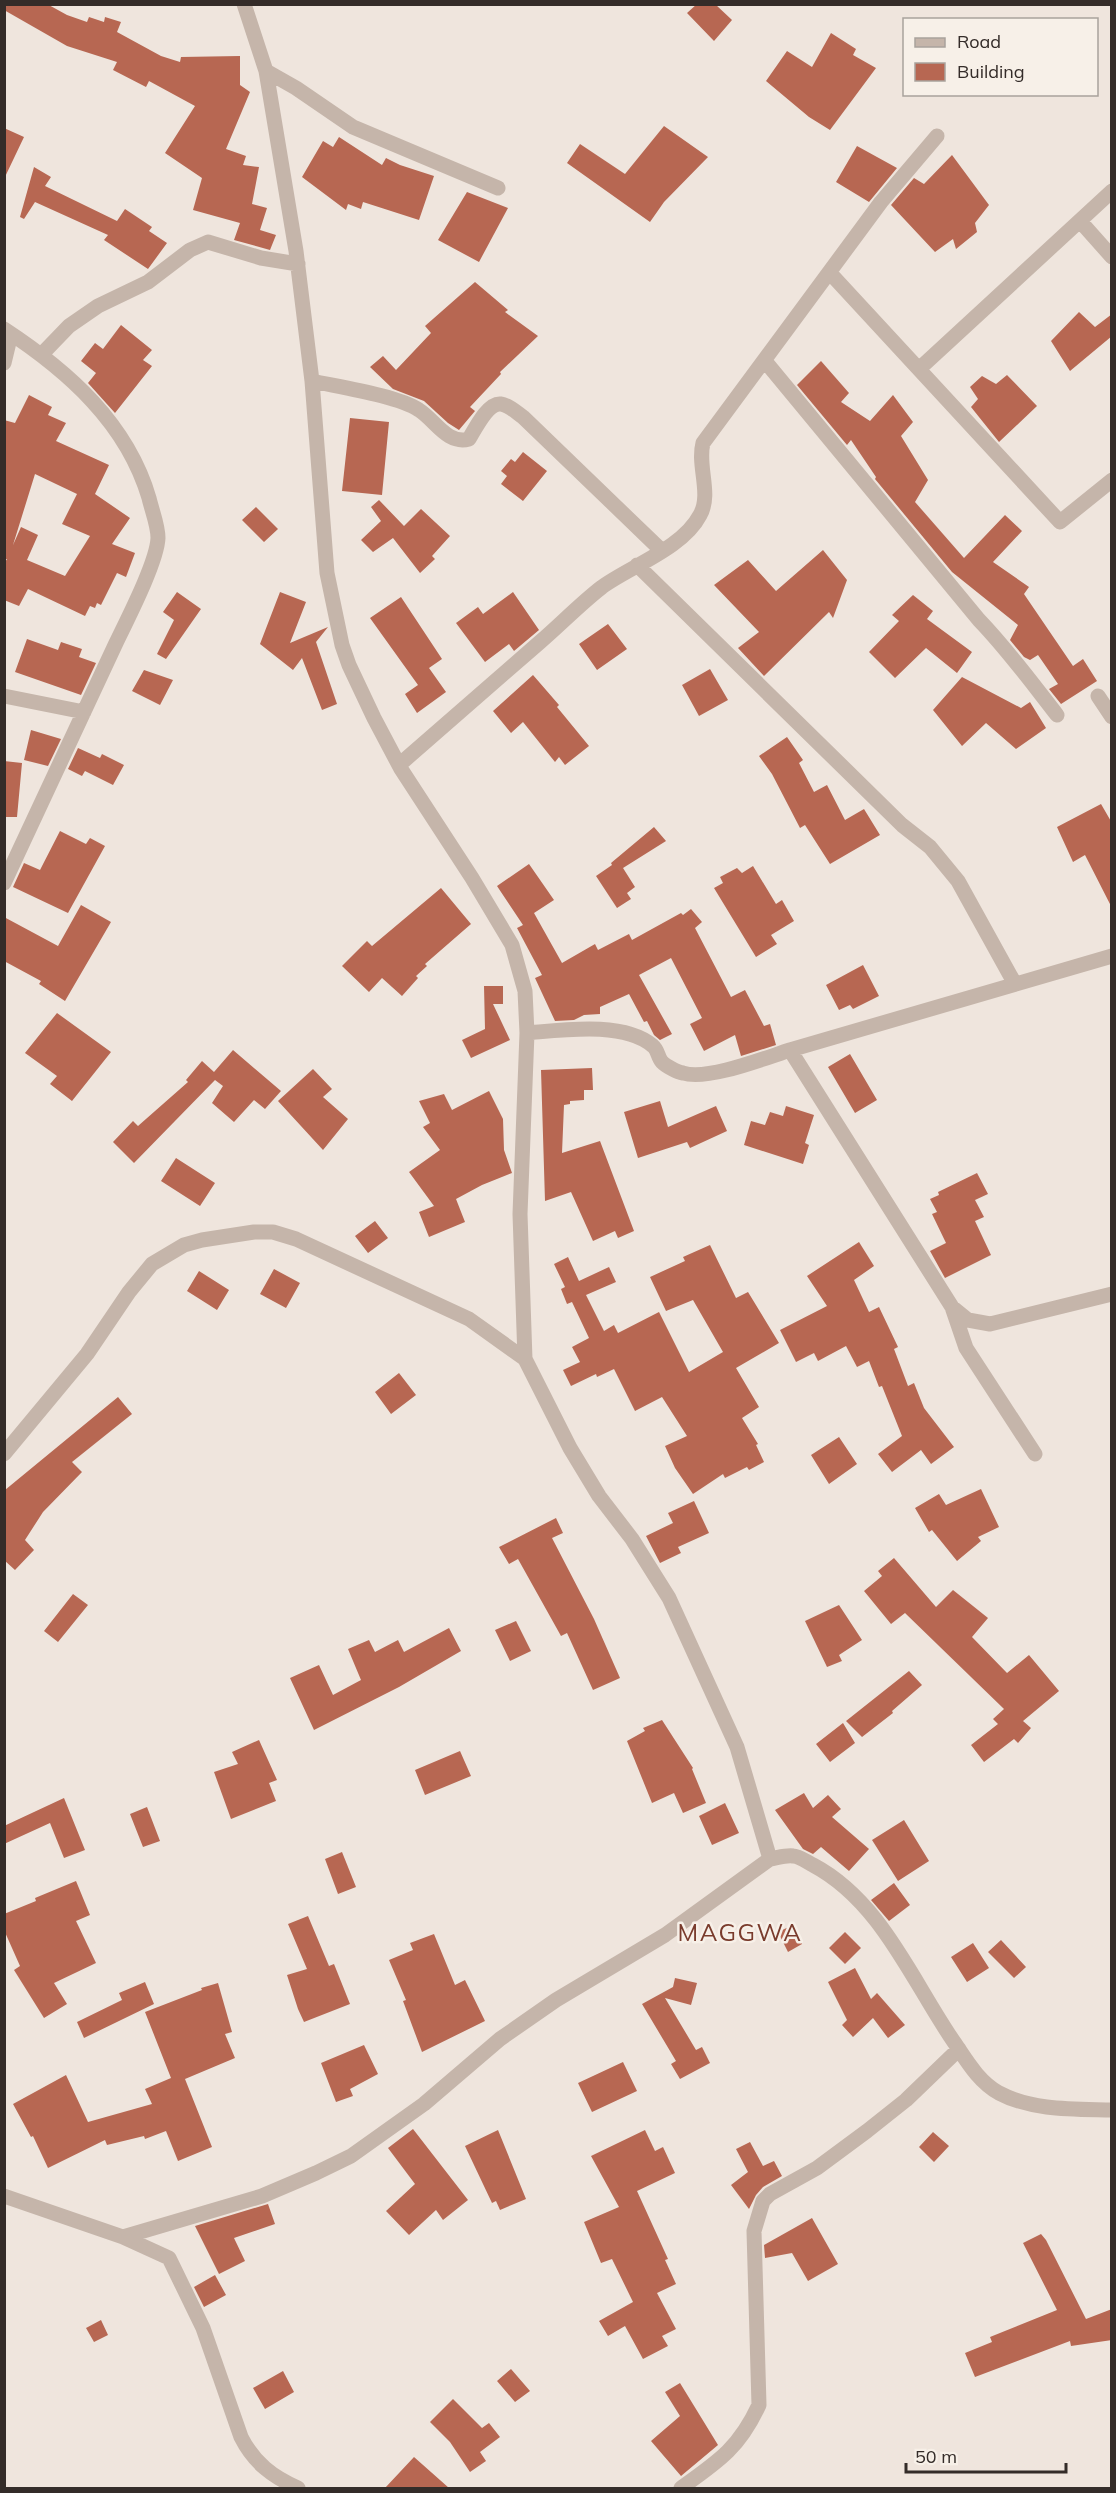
<svg xmlns="http://www.w3.org/2000/svg" width="1116" height="2493" viewBox="0 0 1116 2493" font-family="Mulish,sans-serif">
	<style>
		.building { fill: #b76752; fill-rule: evenodd }
		.lines { fill: none; stroke-linecap: round; stroke-linejoin: round }
		.minor { stroke: #c5b5aa; stroke-width: 15 }
		.labels { text-anchor: middle; dominant-baseline: central; stroke-width: 5; stroke-linejoin: round; paint-order: stroke }
		.quarter-label { font-size: 24px; letter-spacing: 1.5px; fill: #793b2c; stroke: #f7f0e8 }
	</style>
	<rect width="100%" height="100%" fill="#efe5dd"/>
	<!-- building -->
	<path class="building" d="M4,4H47L67,15L87,22L89,17L104,22L105,17L121,22L117,32L161,56L180,62L181,57L240,56V85L250,92L226,149L246,156L243,165L259,167L252,204L267,208L260,230L276,235L270,250L234,240L240,223L193,210L202,178L165,153L195,106L149,81L146,87L113,70L117,62L67,46L4,10Z
		M697,4H715L732,20L714,41L687,13Z
		M831,33L856,49L853,55L876,68L830,130L809,117L766,81L787,51L812,67Z
		M664,126L708,157L664,202L650,222L567,163L580,144L625,174Z
		M4,128L24,137L4,179Z
		M339,137L382,165L386,158L400,165L434,176L419,220L363,202L361,209L348,204L346,210L302,177L323,141L333,147Z
		M857,146L897,168L869,202L836,182Z
		M952,155L989,205L975,223L977,232L956,249L953,239L935,252L891,205L914,178L924,184Z
		M34,167L51,177L45,186L117,221L125,209L152,227L149,231L167,243L148,269L104,240L108,235L35,202L24,219L20,217Z
		M467,192L508,208L479,262L438,240Z
		M475,282L508,310L505,312L538,336L500,372L501,374L470,407L475,411L459,430L448,423L424,401L393,389L370,367L383,356L396,370L431,333L425,326Z
		M1079,312L1095,327L1112,314V336L1070,371L1051,341Z
		M121,325L152,350L143,360L152,366L115,413L88,383L96,373L81,361L95,343L103,349Z
		M821,361L849,393L841,402L870,421L893,395L913,422L901,436L928,480L915,502L964,558L1005,515L1022,531L993,562L1029,587L1024,594L1073,666L1083,659L1097,681L1061,704L1049,689L1058,684L1038,655L1030,660L1024,657L1010,640L1018,625L952,572L875,479L876,477L851,440L847,445L797,385Z
		M1007,375L1037,406L999,442L971,407L978,399L970,387L982,376L996,384Z
		M29,395L52,407L48,415L66,423L56,441L109,465L95,494L130,518L112,544L135,553L126,577L117,573L101,605L97,603L95,608L90,606L85,616L28,589L19,606L4,600V564L7,559H4V420L15,423ZM35,474L77,494L62,524L90,536L65,576L27,560L38,535L21,527L13,545Z
		M350,418L389,422L382,495L342,491Z
		M523,452L547,471L523,501L501,484L507,476L501,471L511,459L515,462Z
		M379,500L404,526L421,509L450,536L432,556L435,559L420,573L393,538L373,552L361,540L381,521L371,507Z
		M256,507L278,529L264,542L242,520Z
		M823,550L847,580L833,618L829,612L764,676L738,648L759,632L714,585L748,560L776,591Z
		M177,592L201,609L166,659L157,654L174,620L163,612Z
		M280,592L306,602L290,643L328,627L316,642L337,704L322,710L302,658L293,670L260,644Z
		M513,592L539,630L514,651L509,644L485,662L456,623L478,607L483,614Z
		M913,595L933,611L927,619L972,652L957,673L926,648L895,678L869,652L899,621L892,615Z
		M401,597L442,659L429,668L446,692L417,713L405,694L418,685L370,618Z
		M608,624L627,649L597,670L579,644Z
		M27,639L58,650L61,642L82,649L79,657L96,663L81,695L15,672Z
		M710,669L728,700L699,716L682,685Z
		M144,670L173,680L160,705L132,691Z
		M533,675L559,705L557,707L589,746L565,765L559,757L555,762L523,722L511,733L493,711Z
		M962,677L1021,708L1030,702L1046,728L1016,749L986,723L962,746L933,710Z
		M31,730L61,739L48,766L24,760Z
		M787,737L803,760L799,763L814,792L827,785L845,820L864,809L880,835L830,864L805,825L800,828L772,774L759,756Z
		M78,748L100,758L102,754L124,765L113,785L85,771L82,776L68,769Z
		M4,761L22,763L17,817H4Z
		M1101,804L1112,823V908L1085,855L1073,862L1057,827Z
		M654,827L666,841L623,868L635,887L627,893L631,899L617,908L596,876L612,865L611,863Z
		M60,831L86,844L90,838L105,846L68,913L13,887L24,863L40,870Z
		M529,864L554,900L534,913L562,963L595,944L598,950L629,934L632,940L681,913L683,915L691,909L702,922L695,928L731,997L745,990L764,1026L770,1024L776,1045L741,1056L735,1035L704,1051L690,1024L702,1018L671,958L639,975L672,1034L660,1040L654,1035L647,1021L644,1022L629,994L600,1007V1014L584,1015L574,1020L555,1021L535,978L542,975L517,928L523,925L497,886Z
		M753,866L776,904L782,900L794,921L771,935L777,944L756,957L714,888L723,883L720,877L737,868L742,873Z
		M441,888L471,924L425,964L427,966L416,976L418,978L402,996L382,978L369,992L342,966L367,941L372,946Z
		M81,905L111,922L65,1001L39,984L41,981L4,961V917L58,946Z
		M863,965L879,996L853,1009L850,1005L839,1010L826,985Z
		M484,986H503V1004H493L510,1040L471,1058L462,1040L485,1029Z
		M57,1013L111,1052L72,1101L50,1084L57,1076L25,1053Z
		M233,1050L281,1091L265,1109L254,1100L234,1122L212,1103L223,1086L215,1080L134,1163L113,1142L133,1121L138,1126L188,1082L186,1080L202,1061L214,1072Z
		M850,1054L877,1100L855,1113L828,1067Z
		M592,1068L593,1090H584V1100L570,1101V1104L564,1105L562,1153L600,1141L634,1231L618,1238L615,1231L593,1241L571,1192L545,1201L541,1070Z
		M313,1069L332,1089L323,1097L348,1119L323,1150L278,1101Z
		M489,1091L503,1119L504,1150L512,1173L482,1185L456,1199L465,1222L429,1237L419,1212L434,1206L409,1172L440,1150L423,1127L430,1123L419,1101L444,1094L452,1110Z
		M660,1101L668,1127L716,1106L727,1131L690,1148L687,1142L638,1158L624,1112Z
		M786,1106L814,1115L805,1143L809,1145L803,1164L744,1145L751,1121L765,1125L770,1112L783,1116Z
		M176,1158L215,1183L200,1206L161,1181Z
		M977,1173L988,1194L975,1200L984,1217L975,1221L991,1255L945,1278L930,1251L946,1243L932,1214L937,1212L930,1199L939,1195L938,1192Z
		M375,1221L388,1238L368,1253L355,1236Z
		M859,1242L874,1266L854,1280L869,1312L879,1307L898,1347L894,1349L908,1386L914,1383L924,1408L954,1447L931,1464L921,1450L892,1472L878,1454L902,1436L882,1386L879,1387L869,1361L857,1367L846,1346L818,1361L814,1353L796,1362L780,1330L827,1306L807,1276Z
		M710,1245L736,1298L748,1292L779,1343L736,1368L759,1407L742,1418L758,1444L756,1445L764,1462L749,1470L747,1467L725,1478L723,1474L693,1494L675,1468L665,1446L687,1436L662,1397L635,1411L614,1369L597,1377L596,1374L571,1386L563,1370L580,1362L572,1347L589,1338L572,1302L567,1304L561,1289L565,1287L554,1264L568,1257L579,1281L609,1267L616,1282L586,1295L604,1331L614,1325L618,1333L659,1312L689,1372L723,1352L693,1300L666,1311L650,1277L685,1261L683,1257Z
		M274,1269L300,1283L286,1308L260,1294Z
		M199,1271L229,1290L217,1310L187,1291Z
		M399,1373L416,1395L391,1414L375,1392Z
		M118,1397L132,1414L72,1462L82,1472L43,1512L25,1540L34,1550L15,1570L4,1560L5,1490Z
		M839,1437L857,1464L829,1484L811,1455Z
		M981,1489L999,1527L978,1537L981,1541L957,1561L932,1530L929,1532L915,1508L939,1494L946,1505Z
		M694,1501L709,1533L678,1547L681,1553L660,1563L646,1536L673,1523L668,1513Z
		M556,1518L563,1533L552,1538L594,1619L620,1678L593,1690L567,1633L561,1636L518,1559L509,1564L499,1547Z
		M894,1558L936,1607L953,1590L988,1618L972,1637L1007,1673L1029,1655L1059,1691L1023,1721L1031,1728L1018,1743L1014,1739L984,1762L971,1745L998,1724L993,1719L1004,1709L905,1613L891,1624L864,1591L882,1576L878,1571Z
		M73,1594L88,1605L58,1642L44,1631Z
		M839,1605L862,1640L839,1655L842,1661L827,1667L805,1621Z
		M516,1621L531,1651L510,1661L495,1630Z
		M449,1628L461,1651L399,1687L314,1730L290,1678L319,1665L333,1695L361,1680L348,1649L369,1640L375,1652L398,1640L404,1652Z
		M909,1671L922,1685L892,1711L893,1713L862,1737L846,1721Z
		M662,1720L693,1768L692,1769L706,1803L683,1813L674,1793L652,1803L627,1741L645,1731L643,1728Z
		M843,1723L855,1743L830,1762L816,1744Z
		M259,1740L277,1780L269,1783L276,1801L231,1819L214,1772L238,1764L232,1752Z
		M460,1751L471,1776L425,1795L415,1770Z
		M804,1793L813,1808L828,1795L841,1809L832,1817L869,1849L849,1871L821,1847L813,1854L803,1849L775,1810Z
		M64,1798L85,1850L64,1858L50,1823L4,1844V1826Z
		M725,1803L739,1833L712,1845L699,1816Z
		M147,1807L160,1841L143,1847L130,1814Z
		M904,1820L929,1861L898,1881L872,1840Z
		M342,1852L356,1887L338,1894L325,1859Z
		M76,1881L90,1915L76,1921L96,1963L54,1983L67,2004L44,2018L14,1970L20,1966L4,1930V1914L36,1901L35,1898Z
		M894,1883L910,1905L889,1921L871,1900Z
		M308,1916L329,1966L334,1964L350,2004L304,2022L298,2009L287,1975L307,1969L288,1924Z
		M793,1925L802,1944L788,1952L778,1932Z
		M845,1932L861,1948L845,1964L829,1948Z
		M434,1934L455,1985L465,1980L485,2021L422,2052L403,2001L406,2000L389,1960L413,1950L410,1943Z
		M1001,1940L1026,1967L1014,1978L988,1952Z
		M973,1943L989,1968L967,1982L951,1957Z
		M855,1968L871,1999L877,1993L905,2025L888,2038L873,2018L853,2037L842,2025L847,2020L828,1982Z
		M675,1978L697,1983L691,2005L665,1998L696,2050L702,2047L710,2063L680,2079L671,2064L676,2061L642,2004L673,1987Z
		M145,1982L154,2004L84,2038L77,2022L122,2000L119,1993Z
		M218,1983L232,2032L225,2034L235,2058L185,2079L212,2147L178,2161L166,2131L145,2139L144,2136L107,2145L105,2140L48,2168L33,2136L31,2137L13,2104L66,2075L88,2122L152,2104L145,2089L171,2078L145,2012L202,1990L201,1988Z
		M364,2045L378,2074L350,2089L353,2096L336,2102L321,2063Z
		M623,2062L637,2091L592,2112L578,2083Z
		M413,2129L468,2200L443,2220L436,2210L409,2235L386,2211L415,2184L388,2148Z
		M498,2130L526,2199L500,2210L496,2201L492,2203L465,2146Z
		M645,2130L655,2151L663,2147L675,2173L637,2191L668,2259L665,2260L676,2284L657,2293L676,2329L662,2336L668,2346L643,2359L625,2326L608,2336L599,2321L633,2302L612,2259L601,2263L584,2222L619,2207L591,2156Z
		M933,2132L949,2146L934,2162L919,2147Z
		M750,2142L763,2166L774,2161L782,2176L763,2187L756,2195L749,2209L731,2185L748,2172L736,2149Z
		M268,2204L275,2224L234,2238L245,2261L219,2274L195,2226Z
		M812,2218L838,2264L808,2281L792,2253L765,2258L764,2245Z
		M1041,2234L1046,2240L1086,2319L1112,2309V2340L1071,2346L1070,2341L975,2377L965,2353L992,2342L990,2337L1057,2310L1023,2243Z
		M215,2275L226,2295L204,2307L194,2287Z
		M101,2320L108,2335L94,2342L86,2328Z
		M511,2369L530,2391L515,2402L497,2381Z
		M283,2371L294,2392L265,2409L253,2388Z
		M680,2383L718,2445L681,2476L651,2441L680,2416L665,2392Z
		M453,2399L482,2428L489,2423L500,2437L480,2452L486,2461L470,2472L450,2442L430,2422Z
		M414,2457L449,2488H385Z"/>
	<g class="lines">
		<!-- minor -->
		<path class="minor" d="M244,4L266,71L296,251L312,381L327,573L342,645L349,665L374,718L401,769L472,878L512,945L525,991L527,1033L520,1214L525,1359L570,1448L599,1496L632,1539L669,1598L737,1747L770,1859C777,1858 786,1855 793,1856C799,1856 807,1862 813,1865C881,1901 912,1981 954,2042C967,2061 978,2081 999,2093C1033,2111 1075,2109 1112,2110
			M266,71L296,88L353,127L498,188
			M1080,221L1112,257
			M830,273L1060,522L1112,480
			M4,329C68,371 127,423 149,498C152,511 158,525 158,538C157,562 127,620 116,643C79,723 42,803 4,883
			M42,354L69,326L98,306L148,282L190,250L208,242L261,258L298,264
			M765,361L979,620C1008,650 1032,683 1057,715
			M4,363L11,334
			M919,369L1112,191
			M312,381C339,387 398,396 419,410C435,420 447,445 469,439C475,429 488,402 501,404C509,405 517,413 523,417L661,550
			M637,565L902,825L930,847L958,881L1015,984
			M4,696L84,712
			M1098,696L1112,717
			M399,765C446,724 493,683 540,642C561,624 580,604 602,587C631,566 683,548 700,515C712,494 697,466 703,443L881,202L937,136
			M527,1033C563,1030 624,1021 653,1046C658,1050 658,1058 662,1062C666,1066 677,1072 683,1073C707,1081 765,1058 790,1050L1112,956
			M790,1050L952,1307L968,1320L990,1324L1112,1294
			M952,1307L966,1348L1035,1454
			M4,1454L87,1354L129,1292L152,1264L184,1245L202,1240L254,1232H273L296,1239L469,1319L525,1359
			M4,2196L123,2237L262,2196L316,2173L351,2156L424,2104L500,2039L556,2000L665,1935L770,1859
			M123,2237L169,2258L203,2328L241,2437C254,2463 273,2477 298,2488
			M681,2488C719,2461 739,2448 759,2405L754,2231L763,2201L770,2194L817,2168L867,2131L906,2100L959,2049"/>
	</g>
	<g class="labels">
		<!-- quarter labels -->
		<g class="quarter-label">
			<text x="740" y="1932">MAGGWA</text>
		</g>
	</g>
	<!-- border -->
	<rect width="1116" height="2493" fill="none" stroke="#342c29" stroke-width="12"/>
	<!-- legend -->
	<rect x="903" y="18" width="195" height="78" fill="#f7f0e8" stroke="#a9a29c" stroke-width="1.5"/>
	<rect x="915" y="38" width="30" height="9" fill="#c5b5aa" stroke="#a9a29c" stroke-width="1.5"/>
	<text x="957" y="48" font-size="18" fill="#342c29">Road</text>
	<rect x="915" y="63" width="30" height="18" fill="#b76752" stroke="#a9a29c" stroke-width="1.5"/>
	<text x="957" y="78" font-size="18" fill="#342c29">Building</text>
	<!-- scale -->
	<path d="M906 2463v9h160v-9" fill="none" stroke="#342c29" stroke-width="3"/>
	<text x="915" y="2463" font-size="18" fill="#342c29" stroke="#f7f0e8" stroke-width="4.5" paint-order="stroke">50 m</text>
</svg>
